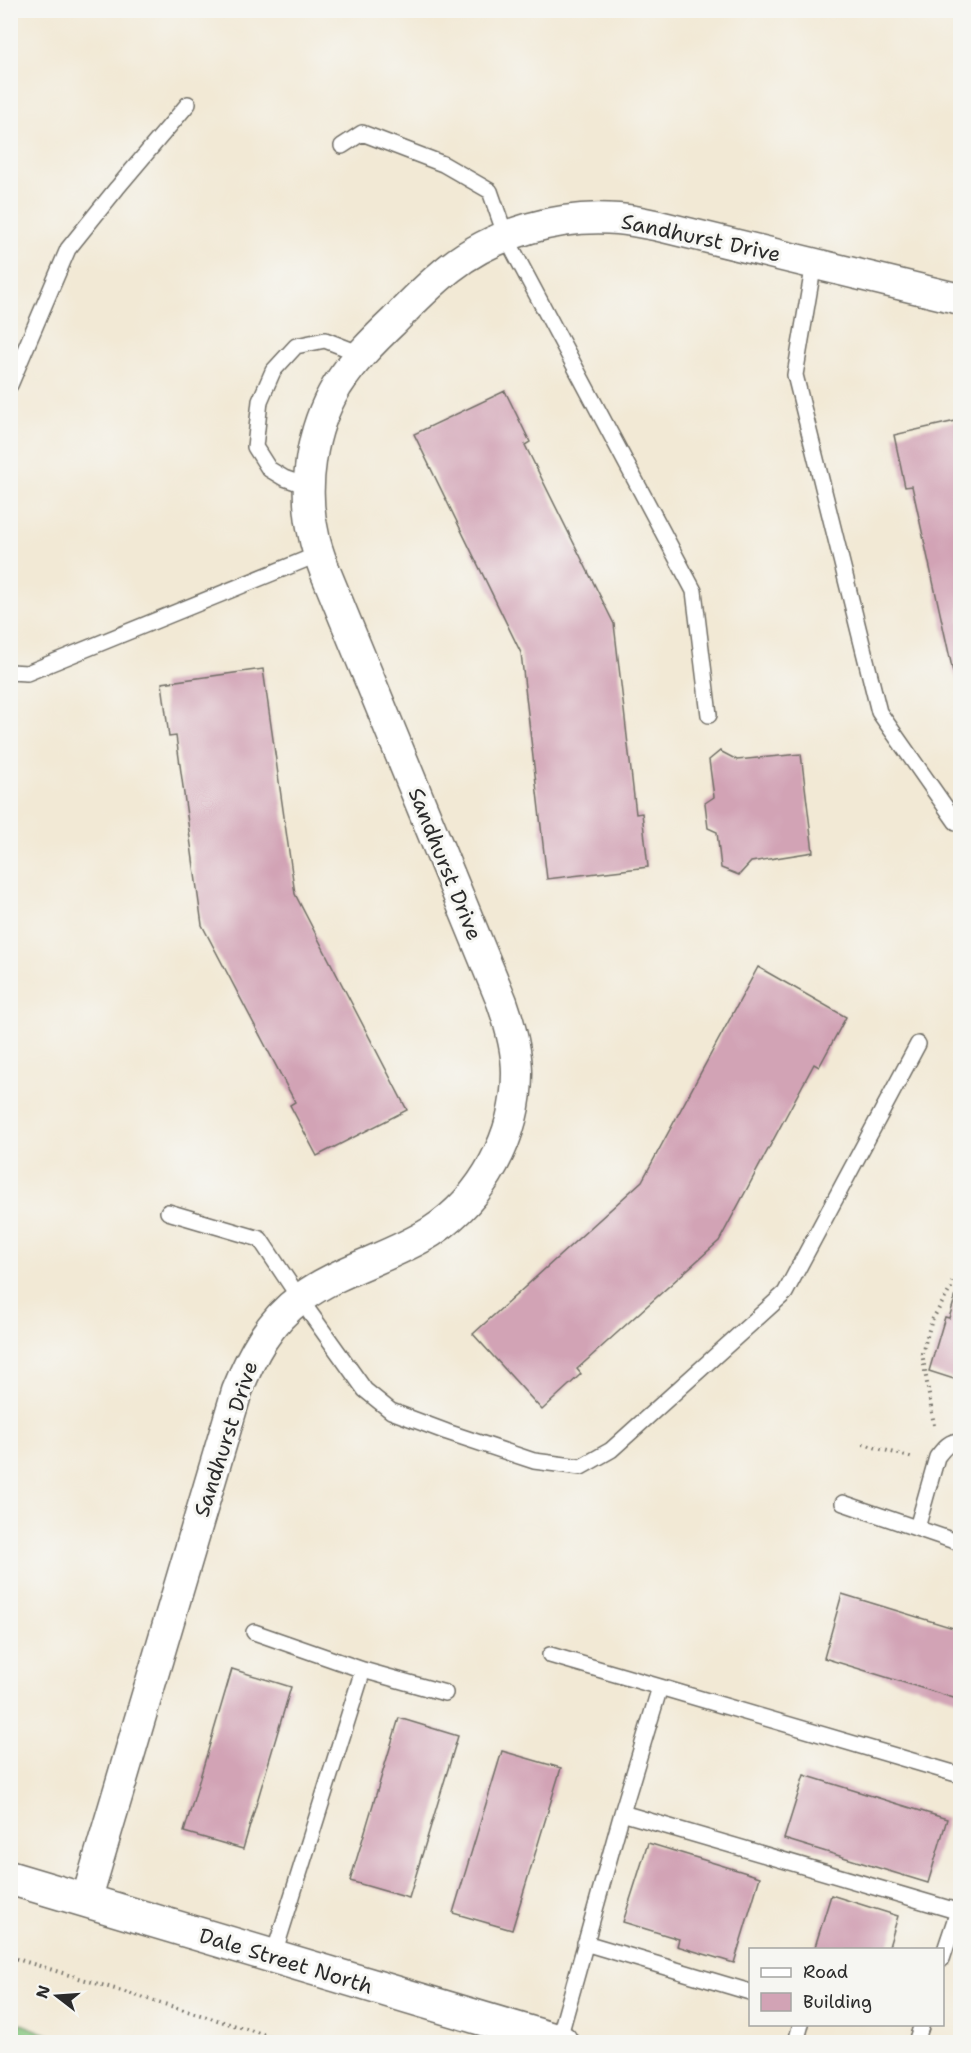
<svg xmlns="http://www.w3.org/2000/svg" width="971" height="2053" viewBox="0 0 971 2053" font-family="'Shantell Sans',sans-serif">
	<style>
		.green { fill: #85c67e; stroke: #587854; stroke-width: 1.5 }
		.building { fill: #d2a3b5 }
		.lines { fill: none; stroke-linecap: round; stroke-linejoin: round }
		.lane-casing { stroke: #716e66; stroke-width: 18 }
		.street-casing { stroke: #716e66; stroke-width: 33 }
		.secondary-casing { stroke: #716e66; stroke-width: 36 }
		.path { stroke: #716e66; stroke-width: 4; stroke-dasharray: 1.5 4.5; stroke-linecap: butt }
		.lane { stroke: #fff; stroke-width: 15 }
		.street { stroke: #fff; stroke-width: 30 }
		.secondary { stroke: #fff; stroke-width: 33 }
		.labels { text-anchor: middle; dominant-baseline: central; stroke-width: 6; stroke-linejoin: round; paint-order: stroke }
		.street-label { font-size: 21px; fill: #2b2b2b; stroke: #f6f6f2 }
	</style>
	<rect width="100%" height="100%" fill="#f6f6f2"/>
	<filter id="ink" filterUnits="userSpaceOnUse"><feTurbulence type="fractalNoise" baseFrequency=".0167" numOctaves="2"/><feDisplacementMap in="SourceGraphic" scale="12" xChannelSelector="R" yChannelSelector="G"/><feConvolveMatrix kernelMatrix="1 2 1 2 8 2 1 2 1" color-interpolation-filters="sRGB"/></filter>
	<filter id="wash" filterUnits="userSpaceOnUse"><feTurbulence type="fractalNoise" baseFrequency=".008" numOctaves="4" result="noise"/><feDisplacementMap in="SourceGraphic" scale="24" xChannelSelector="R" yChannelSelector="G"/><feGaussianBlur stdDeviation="1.35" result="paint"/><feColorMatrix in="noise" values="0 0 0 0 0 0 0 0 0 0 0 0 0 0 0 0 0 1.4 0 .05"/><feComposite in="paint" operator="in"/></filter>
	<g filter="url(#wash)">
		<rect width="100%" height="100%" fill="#f2e9d5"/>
		<!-- green -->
		<path class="green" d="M10,2020H11L67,2042H11Z"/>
		<g id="blocks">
			<!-- building -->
			<path class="building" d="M505,391L530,442L525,445L614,624L636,814L642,813L648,867L547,879L521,653L414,434Z
				M960,420V685L953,672L912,486L905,487L894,435Z
				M263,669L295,894L407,1110L317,1156L290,1105L295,1102L202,925L176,736L169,737L162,683Z
				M720,751L737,760L801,754L813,852L751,862L739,875L721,868L717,832L708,828L705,803L714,797L709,760Z
				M758,967L846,1017L819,1067L814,1064L719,1241L577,1369L581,1374L542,1410L473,1334L642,1181Z
				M960,1282V1381L929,1371L945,1317L949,1318Z
				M842,1594L960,1630V1700L824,1658Z
				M232,1669L291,1687L243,1849L184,1832Z
				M399,1718L458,1736L409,1898L350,1881Z
				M502,1751L561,1768L512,1930L453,1913Z
				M804,1775L947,1819L928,1883L784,1839Z
				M648,1843L760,1877L734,1963L677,1946L679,1939L623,1922Z
				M831,1895L898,1916L888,1950H814Z"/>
		</g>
	</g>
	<g filter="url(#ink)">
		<use href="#blocks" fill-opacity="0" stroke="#716e66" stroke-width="1.5"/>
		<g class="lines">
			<defs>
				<path id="lane" d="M342,146L362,133L443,164L490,191L506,237L694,591L709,715
					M814,263L795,375L879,712L956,822
					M10,385L68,249L117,188L188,104
					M310,487L284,478L269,469L255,447L260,401L273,371L296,346L325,340L361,354
					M10,672L27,673L319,554
					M168,1212L260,1239L300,1299L365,1390L391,1411L447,1432L534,1461L581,1467L611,1450L785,1293L918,1044
					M843,1503L960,1543
					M917,1528L937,1457C944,1448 949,1441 960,1441
					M254,1632L363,1670L445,1693
					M550,1655L660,1687
					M622,1813L660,1687L960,1775
					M585,1943L750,1992
					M273,1957L363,1670
					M942,1959L958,1911
					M558,2042L622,1813L960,1912
					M796,2042L801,2024
					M916,2042L922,2024"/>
				<path id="street" d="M86,1901L237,1391C251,1356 269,1321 301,1298C340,1269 390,1258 431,1232C483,1198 517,1136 517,1073C517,1049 510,1025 502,1002L325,571C321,560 316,548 314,536C302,488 311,429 337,386C353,361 373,341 394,321C412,302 430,284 450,268C496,232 561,214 618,219C632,220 645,223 659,226L960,299"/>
				<path id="secondary" d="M10,1878L561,2042"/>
			</defs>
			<!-- lane casing -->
			<use href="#lane" class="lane-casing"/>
			<!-- street casing -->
			<use href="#street" class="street-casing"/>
			<!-- secondary casing -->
			<use href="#secondary" class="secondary-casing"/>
			<!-- path -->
			<path class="path" d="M934,1425L922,1353L932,1320L951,1288L953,1280
				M863,1444L913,1458
				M10,1957L289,2042"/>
			<!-- lane -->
			<use href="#lane" class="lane"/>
			<!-- street -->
			<use href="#street" class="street"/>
			<!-- secondary -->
			<use href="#secondary" class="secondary"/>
		</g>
	</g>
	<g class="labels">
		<!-- street labels -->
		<g class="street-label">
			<text transform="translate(701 238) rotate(12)">Sandhurst Drive</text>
			<text transform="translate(445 864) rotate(68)">Sandhurst Drive</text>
			<text transform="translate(226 1439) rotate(-72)">Sandhurst Drive</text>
			<text transform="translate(286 1961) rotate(17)">Dale Street North</text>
		</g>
	</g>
	<!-- margin -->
	<rect width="971" height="2053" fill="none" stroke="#f6f6f2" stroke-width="36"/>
	<!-- legend -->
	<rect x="749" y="1948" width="195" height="78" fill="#f6f6f2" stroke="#a5a5a2" stroke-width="1.5"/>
	<rect x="761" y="1968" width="30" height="9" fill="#ffffff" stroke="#a5a5a2" stroke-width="1.5"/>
	<text x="803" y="1978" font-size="18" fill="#2b2b2b">Road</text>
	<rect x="761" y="1993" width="30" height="18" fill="#d2a3b5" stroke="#a5a5a2" stroke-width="1.5"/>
	<text x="803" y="2008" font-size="18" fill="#2b2b2b">Building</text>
	<!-- north arrow -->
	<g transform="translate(57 1996) rotate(287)" stroke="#f6f6f2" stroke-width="4.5" paint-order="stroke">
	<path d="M0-4.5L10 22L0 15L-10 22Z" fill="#2b2b2b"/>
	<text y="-9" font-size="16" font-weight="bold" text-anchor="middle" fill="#2b2b2b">N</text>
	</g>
</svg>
